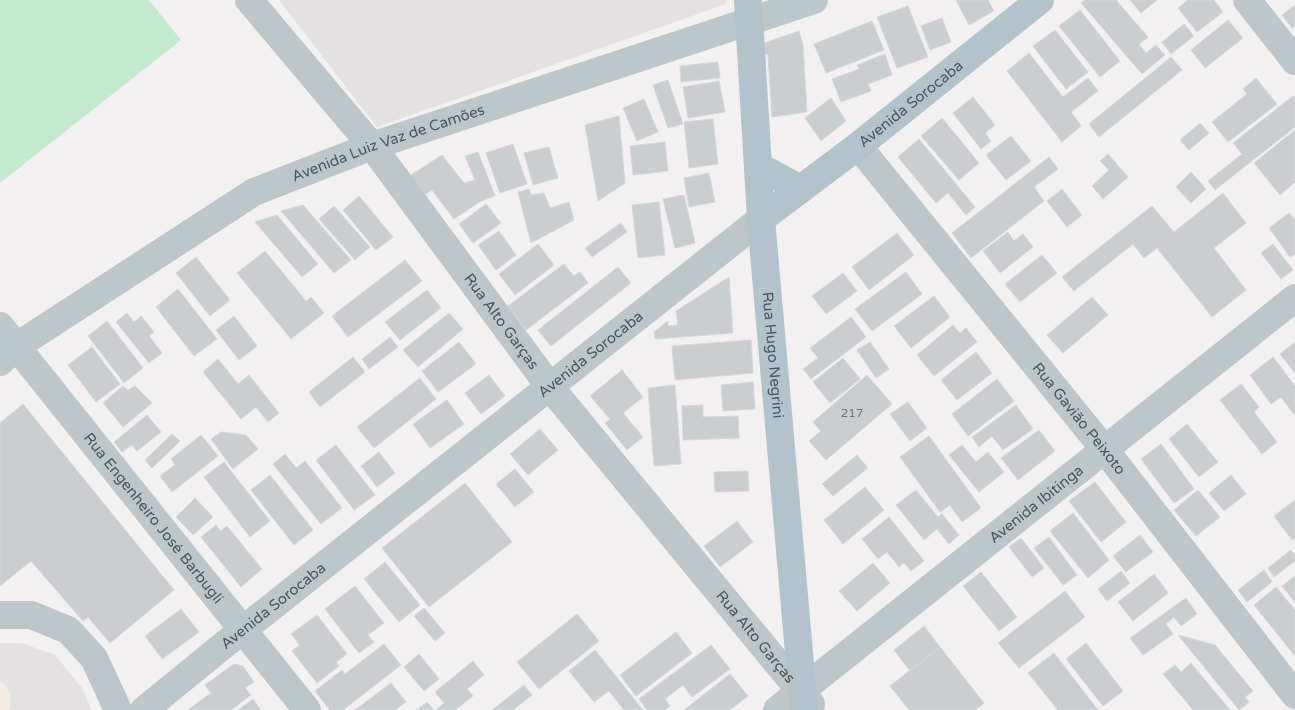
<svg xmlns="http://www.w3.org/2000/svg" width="1295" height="710" viewBox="0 0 1295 710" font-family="'Varela Round',sans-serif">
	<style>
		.education { fill: #e3e1e2 }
		.green { fill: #c4eacd }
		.sand { fill: #f1ebe3 }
		.building { fill: #caced1; stroke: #d5d7db }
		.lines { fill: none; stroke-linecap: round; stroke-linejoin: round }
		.minor { stroke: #bdc6cb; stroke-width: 28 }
		.major { stroke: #b3c3cb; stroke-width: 28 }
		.labels { text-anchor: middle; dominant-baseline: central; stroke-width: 4; stroke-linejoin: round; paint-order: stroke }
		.number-label { font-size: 12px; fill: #6a7478 }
		.street-label { font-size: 15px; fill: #4a565b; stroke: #fff }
	</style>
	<rect width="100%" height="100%" fill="#f2f0f1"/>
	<!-- education -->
	<path class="education" d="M279,0H726V4L377,127Z
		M0,643H22L55,655L82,688L92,710H0Z"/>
	<!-- green -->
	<path class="green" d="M0,0H149L181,40L0,183Z"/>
	<!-- sand -->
	<path class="sand" d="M0,681C10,688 13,698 9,710H0Z"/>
	<!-- building -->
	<path class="building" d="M956,0H988L994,11L969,25Z
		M1085,0H1116L1148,37L1139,44L1146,53L1156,45L1165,55L1142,74L1081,3Z
		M1130,0H1157L1141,13Z
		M1188,0H1214L1223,12L1197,32L1178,8Z
		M1295,5V26L1292,28L1282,15Z
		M908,6L928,57L897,68L877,17Z
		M1080,10L1120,61L1100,77L1059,26Z
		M942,18L951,42L930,50L921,26Z
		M1228,20L1243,38L1205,68L1191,50Z
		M872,21L884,50L826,73L814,44Z
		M1184,24L1194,36L1171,54L1162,42Z
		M1055,30L1088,72L1066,89L1033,46Z
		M799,31L803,45L807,112L772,117L768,55L763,53L764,43Z
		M1029,53L1063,97L1088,78L1098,91L1071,112L1081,126L1062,142L1007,71Z
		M885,54L892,75L868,84L871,91L841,102L832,79L859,69L857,65Z
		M1171,57L1182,70L1099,137L1089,124Z
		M718,62L720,78L681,82L680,66Z
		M1256,78L1277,104L1228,142L1212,122L1247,94L1243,89Z
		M668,80L683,124L668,128L653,85Z
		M719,81L725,112L688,118L683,87Z
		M1293,96L1295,99V127L1215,190L1208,181L1242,154L1233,143Z
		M973,97L995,125L985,133L991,141L981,149L953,113Z
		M831,98L846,121L821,141L805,118Z
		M644,99L658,132L637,141L623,108Z
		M619,116L625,183L598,201L585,125Z
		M942,118L979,163L959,180L921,136Z
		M713,119L718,164L689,168L684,122Z
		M1200,123L1209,133L1189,150L1180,140Z
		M1295,130V182L1280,195L1254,163Z
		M1011,136L1031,161L1006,180L986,155Z
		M919,139L975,207L966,215L948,193L936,203L898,157Z
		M665,142L668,171L633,175L630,146Z
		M513,144L527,184L500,193L486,153Z
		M549,147L558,178L533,185L524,153Z
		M478,152L495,196L481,201L454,219L432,190L423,196L408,177L442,155L464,183L475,180L465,156Z
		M1108,154L1128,177L1103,199L1092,186L1109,170L1100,161Z
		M1049,157L1058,169L1034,187L1044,201L971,258L952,233Z
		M1191,172L1206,189L1191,203L1176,187Z
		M709,173L715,202L689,207L684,178Z
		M529,189L531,195L544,193L550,208L569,202L574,220L531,243L518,192Z
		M1062,189L1082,215L1067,227L1047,201Z
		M1223,193L1246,223L1214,248L1246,290L1212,317L1157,248L1144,258L1133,244L1074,291L1062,277L1152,206L1174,232Z
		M684,195L695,243L675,248L663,199Z
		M359,196L393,237L376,250L343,210Z
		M659,202L665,255L638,258L632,205Z
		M486,204L501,223L473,243L459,224Z
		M303,205L351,260L334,273L281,211Z
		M334,206L370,247L355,260L319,219Z
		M1289,213L1295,220V254L1290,257L1269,228Z
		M277,215L318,264L302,277L255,222Z
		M621,223L627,232L592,257L585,248Z
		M499,231L516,255L496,270L478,245Z
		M1008,232L1014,241L1023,234L1033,247L1000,273L983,251Z
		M897,233L914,255L869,290L852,267Z
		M538,244L554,265L515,295L499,274Z
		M1273,244L1293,270L1281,279L1261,253Z
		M265,251L306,301L311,297L324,313L291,339L237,273Z
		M1042,255L1057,273L1020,302L1005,284Z
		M196,257L230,300L210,316L176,273Z
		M405,260L422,281L348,337L332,316Z
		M564,264L574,276L580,272L588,283L526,330L508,306Z
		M618,267L631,283L551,346L538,330Z
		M906,272L922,294L872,331L855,309Z
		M843,273L857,291L826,314L812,296Z
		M729,277L733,333L655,339L654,332L668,321V326L678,325L676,311Z
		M178,289L217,339L194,356L156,307Z
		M427,290L441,308L400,340L385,322Z
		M934,296L950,317L911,348L894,326Z
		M1092,297L1108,315L1063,353L1047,335Z
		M127,313L134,322L141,316L154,332L149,336L162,353L149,363L116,322Z
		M449,313L463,329L418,367L403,350Z
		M234,316L257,346L239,360L216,330Z
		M851,317L866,337L811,379L803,369L818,358L810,348Z
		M107,321L143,368L124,383L88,336Z
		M953,325L960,333L966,328L977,342L934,376L917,355Z
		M390,337L398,347L369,369L362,359Z
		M751,340L753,373L675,380L672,346Z
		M459,342L476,364L438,392L422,371Z
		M870,342L889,369L876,378L857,350Z
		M1295,342V373L1280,354Z
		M92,347L120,384L96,402L68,365Z
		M976,352L992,373L957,400L941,380Z
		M353,357L365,372L320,407L309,392Z
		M1273,357L1295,386V416L1281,397L1271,404L1250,375Z
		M843,358L860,379L830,403L813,382Z
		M218,359L238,384L249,375L279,413L268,422L256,407L241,419L203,372Z
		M622,370L643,397L623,413L643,437L627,450L605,423L610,419L590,396Z
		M489,375L505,396L481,414L465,393Z
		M867,375L892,404L826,460L809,441L821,431L813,422Z
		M420,378L436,399L374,448L357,427Z
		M997,379L1014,401L968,436L952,414Z
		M753,382L755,409L723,411L721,385Z
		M1241,384L1259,407L1254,412L1277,442L1262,454L1220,400Z
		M675,385L681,464L654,466L648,388Z
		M123,386L128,390L135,386L152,403L123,427L103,403Z
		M447,400L464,424L430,448L413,424Z
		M908,402L927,428L910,441L890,414Z
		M23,404L174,590L110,643L88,617L83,621L31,561L0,586V423Z
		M703,405V417L738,416L739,438L683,440L682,406Z
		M1016,405L1033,429L1003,450L992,436L979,447L972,437Z
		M147,415L161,432L137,451L132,445L122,452L114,442Z
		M1187,424L1218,462L1199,477L1169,439Z
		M540,429L558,450L528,475L510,454Z
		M1039,430L1055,451L1018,480L1001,458Z
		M221,432L246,435L258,449L233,469L211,439Z
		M172,434L180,441L152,468L145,460Z
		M201,435L218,456L172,492L160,476L175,465L171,459Z
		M929,436L981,508L962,522L950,505L940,512L900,457Z
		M1161,444L1194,489L1174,503L1141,459Z
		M336,445L375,495L354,510L316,460Z
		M962,445L976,462L988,452L1004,472L979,492L949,455Z
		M379,452L395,473L377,487L361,466Z
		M285,454L296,468L305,461L342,508L321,524L273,464Z
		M857,455L868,468L833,496L822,484Z
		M224,462L270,521L250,537L204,477Z
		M515,469L534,492L515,507L496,484Z
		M748,471L749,491L715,492L714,472Z
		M270,475L313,530L294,545L251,490Z
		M1231,475L1246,494L1224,511L1209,493Z
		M1095,482L1126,522L1101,542L1069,501Z
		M465,483L512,542L429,607L382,548Z
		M865,487L884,510L843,544L824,520Z
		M916,490L938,517L942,514L959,535L949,544L937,529L924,540L896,505Z
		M1198,490L1220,517L1196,536L1174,510Z
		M195,498L213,517L193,535L176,517Z
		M1295,500V537L1292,540L1274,516Z
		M1073,513L1109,560L1088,578L1050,531Z
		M889,517L924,561L911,571L904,563L899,567L887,552L878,559L862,539Z
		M737,521L753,542L720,567L704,546Z
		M216,525L220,531L227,526L262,569L241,587L201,537Z
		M1140,535L1153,552L1126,572L1113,556Z
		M1049,537L1077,575L1063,585L1034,548Z
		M1021,538L1044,568L1032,577L1009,547Z
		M1291,550L1295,555V561L1274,577L1268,568Z
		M385,562L420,605L399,622L364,579Z
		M873,563L890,583L857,611L839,591Z
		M1264,570L1272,582L1247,602L1238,590Z
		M1121,571L1130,583L1107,601L1098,589Z
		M981,572L1017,617L999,631L963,586Z
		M1154,574L1168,593L1133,621L1118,602Z
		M1295,576V602L1282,586Z
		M355,586L384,623L368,635L374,642L359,653L325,609Z
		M1276,587L1295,610V656L1254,605Z
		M1065,591L1085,617L1019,668L998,643Z
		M1186,598L1197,614L1181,626L1174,617L1166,624L1173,634L1143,655L1130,638Z
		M424,608L445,633L435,641L414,616Z
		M181,609L199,632L162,659L145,636Z
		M577,614L599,641L539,689L517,662Z
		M317,615L347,654L336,662L339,666L317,683L292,651L300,645L291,634Z
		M924,626L940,647L910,671L894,650Z
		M676,632L692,653L636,696L620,675Z
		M1178,635L1215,645L1253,691L1245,697L1249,702L1239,710Z
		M1086,643L1123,691L1103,706L1066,659Z
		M384,644L401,665L343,710H330L315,691L342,670L345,674Z
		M711,645L730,669L692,697L683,685L665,699L670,706L665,710H647L639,699Z
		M940,647L984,703L975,710H909L890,686Z
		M595,650L643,710H624L609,691L594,702L569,671Z
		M1054,653L1098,710H1058L1028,673Z
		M419,654L439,679L424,691L404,667Z
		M473,661L484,675L467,689L473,696L455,710H436L444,703L435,692Z
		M1191,663L1230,710H1193L1163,674L1175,665L1181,672Z
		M234,664L243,666L254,682L245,688L251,695L231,710H188L211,693L205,685Z
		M730,674L748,696L730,710H684Z
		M391,683L406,702L395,710H355Z
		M524,685L532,695L513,710H492Z
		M253,699L261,710H238Z
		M427,702L434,710H417Z"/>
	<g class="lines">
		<!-- minor -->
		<g class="minor">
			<path id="s1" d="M249,0L372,146L550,387L811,704"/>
			<path d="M1247,0L1295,61"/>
			<path id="s2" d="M858,146L1105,450L1295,695"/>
			<path id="s3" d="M0,326L307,710"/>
			<path id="s4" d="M0,362L17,346L254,192L372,146L814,0"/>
			<path d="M0,615H31L68,630L94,658L118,710"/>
			<path id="s5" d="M144,710L225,644L761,219"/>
			<path id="s6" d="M777,710L1295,298"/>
		</g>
		<!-- major -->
		<g class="major">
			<path id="s7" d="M748,0L761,219L804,710"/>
			<path d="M758,166L801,189"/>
			<path id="s8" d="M761,219L858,146L1040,0"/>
		</g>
	</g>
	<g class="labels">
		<!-- number labels -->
		<g class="number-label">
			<text x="852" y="413">217</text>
		</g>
		<!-- street labels -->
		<g class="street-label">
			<text stroke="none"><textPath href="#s8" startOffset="189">Avenida Sorocaba</textPath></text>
			<text stroke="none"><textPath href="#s4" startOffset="449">Avenida Luiz Vaz de Camões</textPath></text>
			<text stroke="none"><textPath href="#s1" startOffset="409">Rua Alto Garças</textPath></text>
			<text stroke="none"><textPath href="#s5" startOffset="571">Avenida Sorocaba</textPath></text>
			<text stroke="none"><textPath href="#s7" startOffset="356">Rua Hugo Negrini</textPath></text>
			<text stroke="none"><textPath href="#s2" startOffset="351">Rua Gavião Peixoto</textPath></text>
			<text stroke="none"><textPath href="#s6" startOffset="331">Avenida Ibitinga</textPath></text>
			<text stroke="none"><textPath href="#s3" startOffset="246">Rua Engenheiro José Barbugli</textPath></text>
			<text stroke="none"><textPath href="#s5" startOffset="166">Avenida Sorocaba</textPath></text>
			<text stroke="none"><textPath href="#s1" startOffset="814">Rua Alto Garças</textPath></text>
		</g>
	</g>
</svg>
